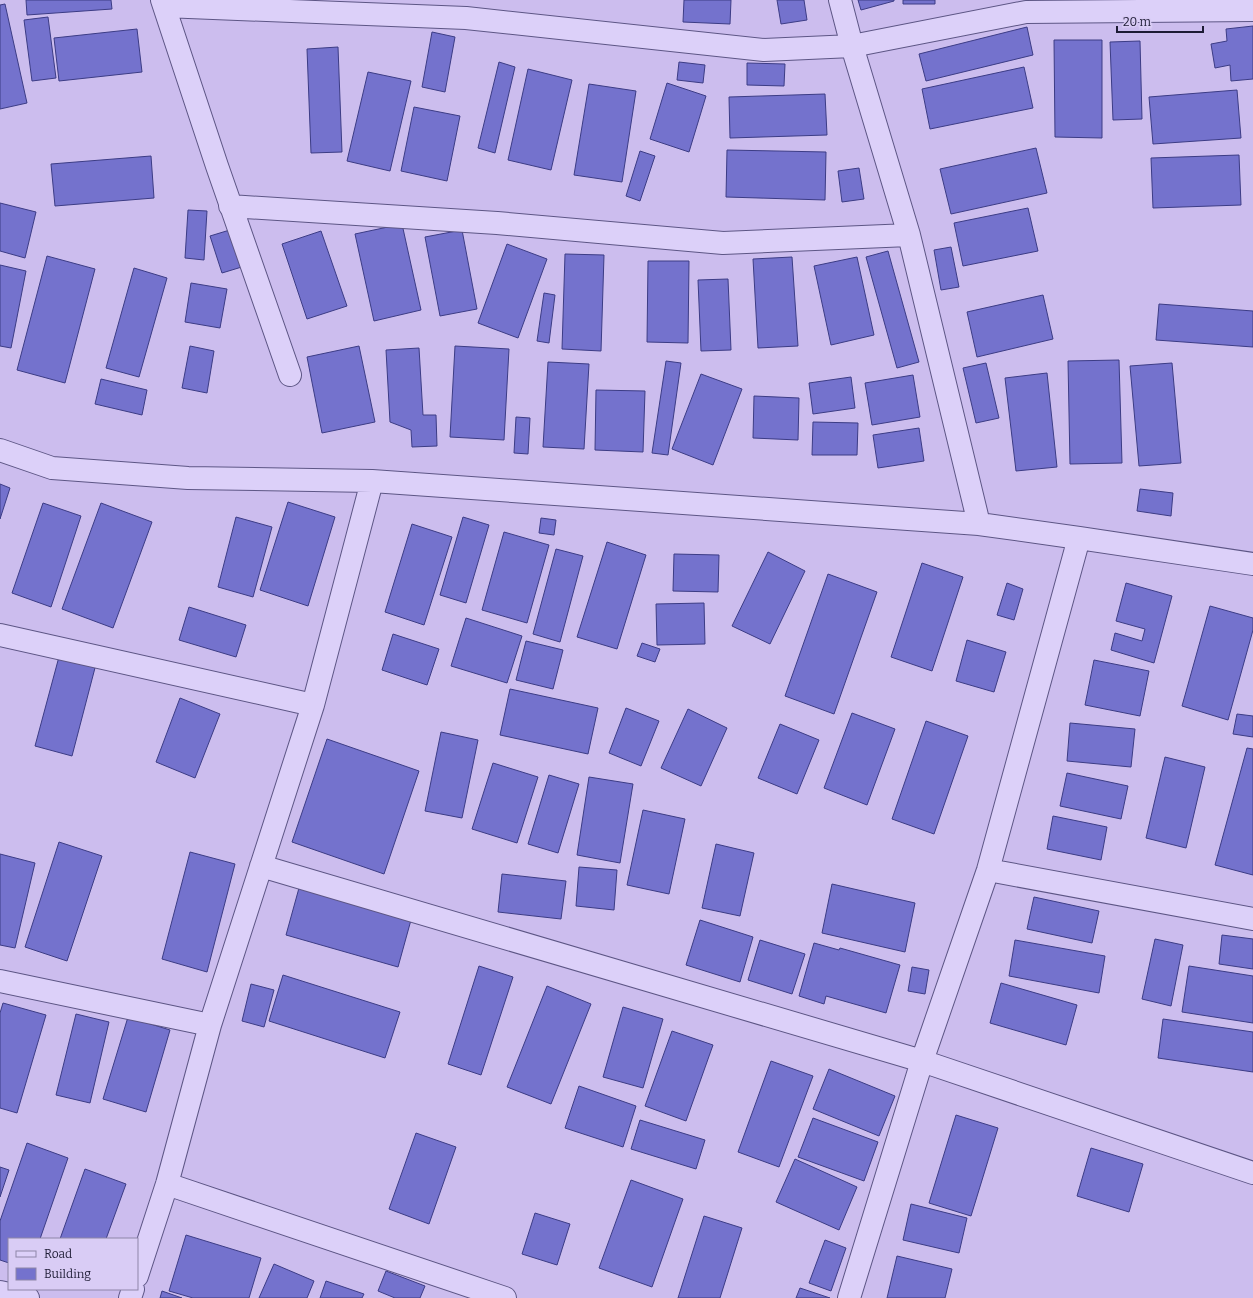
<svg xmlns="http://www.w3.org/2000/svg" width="1253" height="1298" viewBox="0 0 1253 1298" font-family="Bitter,serif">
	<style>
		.building { fill: #7472cd; stroke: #3c3c85 }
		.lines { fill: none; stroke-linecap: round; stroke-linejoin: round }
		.street-casing { stroke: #5d5685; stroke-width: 24 }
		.street { stroke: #dcd0f9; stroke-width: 22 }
	</style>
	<rect width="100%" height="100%" fill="#ccbdee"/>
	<!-- building -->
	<path class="building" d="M26,0H111L112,9L27,15Z
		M684,0H731L730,24L683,22Z
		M777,0H804L807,20L781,24Z
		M858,0H894V1L861,10Z
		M903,0H935V4H903Z
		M5,4L27,103L0,109V5Z
		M48,17L56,78L32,81L24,20Z
		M1253,26V79L1231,81L1230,65L1215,68L1211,44L1227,41L1226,29Z
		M1027,27L1033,55L926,81L919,54Z
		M137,29L142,72L59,81L54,38Z
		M432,32L455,37L445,92L422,87Z
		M1054,40H1102V138L1055,137Z
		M1140,41L1142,119L1113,120L1110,42Z
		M338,47L342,152L311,153L307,49Z
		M499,62L515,67L495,153L478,148Z
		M679,62L705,65L703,83L677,80Z
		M747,63L785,64L784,86L747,85Z
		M1024,67L1033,108L930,129L922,89Z
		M528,69L572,80L551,170L508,160Z
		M368,72L411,81L390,171L347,161Z
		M667,83L706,96L689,152L650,139Z
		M589,84L636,91L622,182L574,175Z
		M1237,90L1241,138L1153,144L1149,97Z
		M825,94L827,135L730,138L729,97Z
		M414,107L460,116L447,181L401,171Z
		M1036,148L1047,193L951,214L940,169Z
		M727,150L826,152L825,200L726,197Z
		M640,151L655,156L640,201L626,196Z
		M1239,155L1241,205L1153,208L1151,158Z
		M151,156L154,198L55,206L51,164Z
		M859,168L864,199L842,202L838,171Z
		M0,203L36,212L25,258L0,251Z
		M1028,208L1038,251L963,266L954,223Z
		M188,210L207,211L204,260L185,258Z
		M402,224L421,310L374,321L355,234Z
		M233,229L245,266L222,273L210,236Z
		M462,230L477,309L440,316L425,237Z
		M321,231L347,306L307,319L282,244Z
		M507,244L547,259L518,338L478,323Z
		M951,247L959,287L941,290L934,250Z
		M888,251L919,362L897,368L866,257Z
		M565,254L604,255L601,351L562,349Z
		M47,256L95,269L65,383L17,370Z
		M792,257L798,346L758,348L753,259Z
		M857,257L874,335L831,345L814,266Z
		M648,261H689L688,343L647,342Z
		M0,265L26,271L11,348L0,346Z
		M134,268L167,278L139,377L106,368Z
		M728,279L731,350L701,351L698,280Z
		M191,283L227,289L220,328L185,322Z
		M544,293L555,295L549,343L537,341Z
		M1043,295L1053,339L977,357L967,312Z
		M1159,304L1253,311V347L1156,340Z
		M190,346L214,351L207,393L182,388Z
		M359,346L375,422L322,433L307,357Z
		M455,346L509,349L504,440L450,437Z
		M419,348L423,415H436L437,446L412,447L411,430L390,422L386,350Z
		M1119,360L1122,463L1070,464L1068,361Z
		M666,361L681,363L668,455L652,453Z
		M548,362L589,364L584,449L543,447Z
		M986,363L999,418L976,423L963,368Z
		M1172,363L1181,463L1139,466L1130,366Z
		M1047,373L1057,467L1016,471L1005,378Z
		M701,374L742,389L713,465L672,449Z
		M913,375L920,417L872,425L865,383Z
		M851,377L855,408L813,414L809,383Z
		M101,379L147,390L142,415L95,404Z
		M596,390L645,391L643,452L595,450Z
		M754,396L799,398L798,440L753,438Z
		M516,417L530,418L528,454L514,453Z
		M813,422L858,423L857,455H812Z
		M919,428L924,461L878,468L873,435Z
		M0,484L10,488L0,519Z
		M1140,489L1173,493L1171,516L1137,511Z
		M288,502L335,517L308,606L260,590Z
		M43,503L81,516L51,607L12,593Z
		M101,503L152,522L113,628L62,609Z
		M236,517L272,527L253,597L218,587Z
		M463,517L489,525L466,603L440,595Z
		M541,518L556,520L554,535L539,533Z
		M412,524L452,537L424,625L385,612Z
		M504,532L549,545L527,623L482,610Z
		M607,542L646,555L617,649L577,637Z
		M556,549L583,556L560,642L533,634Z
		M768,552L805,571L770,644L732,626Z
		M674,554L719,555L718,592L673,591Z
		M922,563L963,577L932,671L891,657Z
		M828,574L877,592L834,714L785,696Z
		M1007,583L1023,589L1014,620L997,615Z
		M1126,583L1172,596L1154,663L1111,650L1115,633L1142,641L1145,629L1116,621Z
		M704,603L705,644L657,645L656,604Z
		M1210,606L1253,618V630L1228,720L1182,706Z
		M189,607L246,625L236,657L179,640Z
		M466,618L522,636L507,683L451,666Z
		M393,634L439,649L427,685L382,670Z
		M967,640L1006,652L994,692L956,681Z
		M526,641L563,650L553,689L516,680Z
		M642,643L660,649L655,662L637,656Z
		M60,653L96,664L72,756L35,746Z
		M1094,660L1149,671L1140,716L1085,705Z
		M510,689L598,708L588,754L500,735Z
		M180,698L220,714L195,778L156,762Z
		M626,708L659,721L641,766L609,753Z
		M688,709L727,728L701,786L661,768Z
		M852,713L895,729L867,805L824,788Z
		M1237,714L1253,716V737L1233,734Z
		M926,721L968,736L934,834L892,819Z
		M1070,723L1135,729L1131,767L1067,761Z
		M780,724L819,740L797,794L758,778Z
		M441,732L478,740L462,818L425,811Z
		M327,739L419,771L384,874L292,842Z
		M1247,748L1253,749V875L1215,865Z
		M1165,757L1205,767L1186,848L1146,838Z
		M493,763L538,777L517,843L472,829Z
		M1067,773L1128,786L1121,819L1060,806Z
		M549,775L579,784L558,853L528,844Z
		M589,777L633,784L620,863L577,855Z
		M643,810L685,819L669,894L627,885Z
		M1053,816L1107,827L1101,860L1047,849Z
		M59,842L102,856L67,961L25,947Z
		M716,844L754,853L740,916L702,908Z
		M190,852L235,864L207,972L162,959Z
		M0,854L35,863L15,948L0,945Z
		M579,867L617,870L614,910L576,906Z
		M502,874L566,881L561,919L498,912Z
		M832,884L915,903L905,952L822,933Z
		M299,888L411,920L398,967L286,935Z
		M1034,897L1099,911L1092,943L1027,929Z
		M700,920L753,937L740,982L686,965Z
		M1222,935L1253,939V969L1219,964Z
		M1155,939L1183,945L1171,1006L1142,999Z
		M760,940L805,954L792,994L748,980Z
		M1015,940L1105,956L1099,993L1009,976Z
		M814,943L839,950L840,948L900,965L886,1013L826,996L824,1004L799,996Z
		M479,966L513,977L481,1075L448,1064Z
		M1189,966L1253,976V1023L1182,1012Z
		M912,967L929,970L925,994L908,991Z
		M283,975L400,1012L385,1058L269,1021Z
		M1001,983L1077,1005L1066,1045L990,1023Z
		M251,984L274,990L264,1027L242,1021Z
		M547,986L591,1004L551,1104L507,1087Z
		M3,1003L46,1015L17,1113L0,1108V1013Z
		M623,1007L663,1019L643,1088L603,1077Z
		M76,1014L109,1022L90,1103L56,1095Z
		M128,1017L170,1030L146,1112L103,1099Z
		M1163,1019L1253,1032V1072L1158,1058Z
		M672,1031L713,1045L686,1121L645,1106Z
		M771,1061L813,1076L779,1167L738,1152Z
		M829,1069L895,1096L879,1136L813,1109Z
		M579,1086L636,1106L623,1147L565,1128Z
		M956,1115L998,1128L971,1216L929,1203Z
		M813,1118L878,1142L864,1181L798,1157Z
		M640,1120L705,1140L696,1169L631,1149Z
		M416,1133L456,1147L429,1224L389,1209Z
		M27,1143L68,1158L40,1239H9V1263L0,1260V1221Z
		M1091,1148L1143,1164L1129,1212L1077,1196Z
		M795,1159L857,1187L839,1230L776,1202Z
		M0,1167L9,1170L0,1197Z
		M85,1169L126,1184L106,1239H60Z
		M631,1180L683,1199L652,1287L599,1268Z
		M911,1204L967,1218L959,1253L903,1240Z
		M535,1213L570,1224L557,1265L522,1254Z
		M704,1216L742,1228L720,1298H678Z
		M186,1235L261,1258L249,1298H193L169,1291Z
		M825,1240L846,1248L831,1291L809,1283Z
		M897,1256L952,1269L945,1298H887Z
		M274,1264L314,1281L307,1298H259Z
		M386,1271L425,1286L420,1298H395L378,1291Z
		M326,1281L364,1294L362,1298H320Z
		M800,1288L830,1298H796Z
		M162,1291L182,1298H160Z"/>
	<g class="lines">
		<defs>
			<path id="street" d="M162,0L217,166L290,375
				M840,0L852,46L909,235L979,524
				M164,6L466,18L764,50L852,46L1026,12L1253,10
				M230,206L497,223L723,243L909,235
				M0,450L52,468L188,478L372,481L979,524L1079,538L1253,564
				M0,635L313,705
				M261,866L922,1061L1253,1173
				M988,870L1253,919
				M0,981L210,1025
				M167,1184L505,1298
				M137,1276L167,1184L210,1025L313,705L372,481
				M0,1292L28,1298
				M130,1298L133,1289
				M849,1298L922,1061L988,870L1079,538"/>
		</defs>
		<!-- street casing -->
		<use href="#street" class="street-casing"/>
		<!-- street -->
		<use href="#street" class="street"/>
	</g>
	<!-- legend -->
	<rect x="8" y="1238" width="130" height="52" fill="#d9ccf5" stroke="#8e85a8"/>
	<rect x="16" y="1251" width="20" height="6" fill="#dcd0f9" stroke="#8e85a8"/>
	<text x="44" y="1258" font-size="12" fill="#1d1b34">Road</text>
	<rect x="16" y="1268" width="20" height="12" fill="#7472cd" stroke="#8e85a8"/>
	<text x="44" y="1278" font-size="12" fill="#1d1b34">Building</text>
	<!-- scale -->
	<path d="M1117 26v6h86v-6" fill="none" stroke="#1d1b34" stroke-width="2"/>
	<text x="1123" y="26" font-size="12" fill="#1d1b34" stroke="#d9ccf5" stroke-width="3" paint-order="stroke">20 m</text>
</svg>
